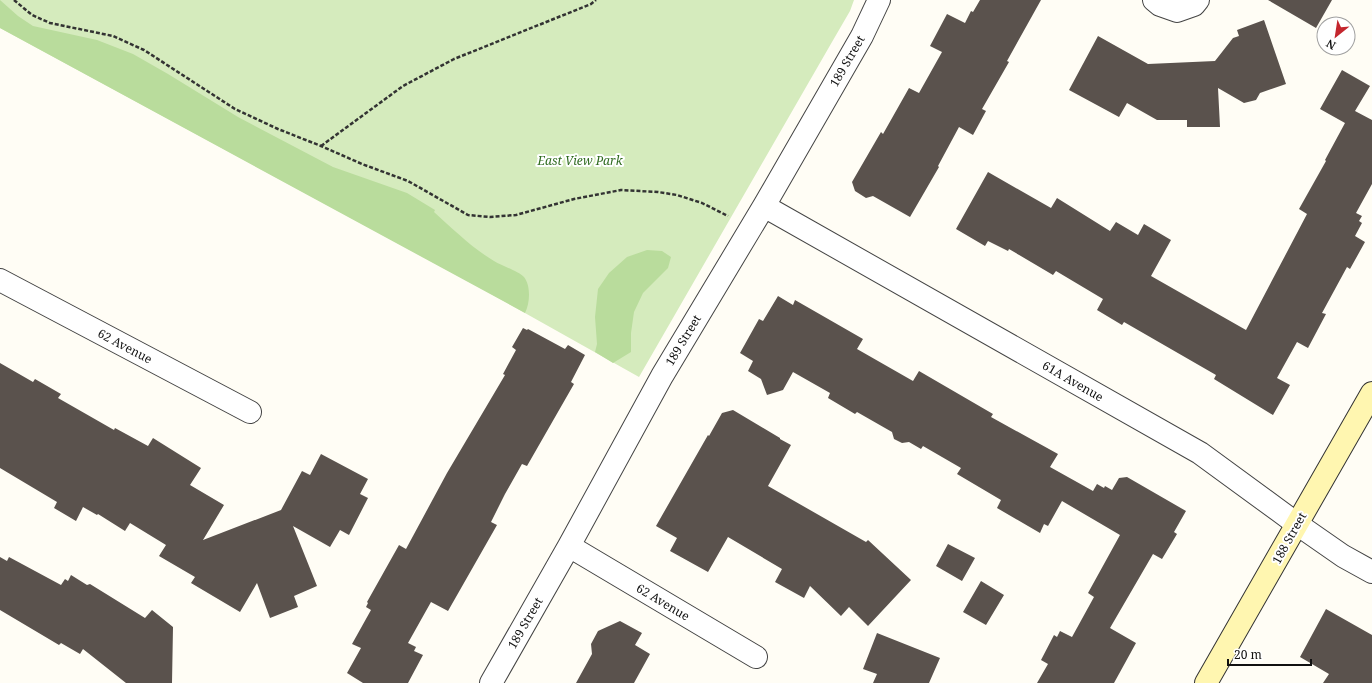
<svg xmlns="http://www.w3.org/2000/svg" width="1372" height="683" viewBox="0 0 1372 683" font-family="'Noto Serif',serif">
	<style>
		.green { fill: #d5ebbd }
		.forest { fill: #b9dc9c }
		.building { fill: #5a524d }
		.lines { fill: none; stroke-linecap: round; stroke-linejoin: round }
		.street-casing { stroke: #444; stroke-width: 24 }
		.secondary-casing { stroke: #333; stroke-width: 24 }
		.path { stroke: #333; stroke-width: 2.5; stroke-dasharray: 4 2; stroke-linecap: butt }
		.street { stroke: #fff; stroke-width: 22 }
		.secondary { stroke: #fff6b0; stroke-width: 22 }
		.labels { text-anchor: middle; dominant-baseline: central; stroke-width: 4; stroke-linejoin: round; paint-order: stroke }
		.street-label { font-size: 12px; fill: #111; stroke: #fff }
		.park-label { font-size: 12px; font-style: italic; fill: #2f6b1f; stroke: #fff }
	</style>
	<rect width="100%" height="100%" fill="#fffdf5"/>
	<!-- green -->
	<path class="green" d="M0,0H854L850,11L832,42L639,377L484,290L0,28Z"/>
	<!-- forest -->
	<path class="forest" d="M0,0L18,16L33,26L97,40L133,54L168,74L238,117L333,167L407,193L435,210L434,212C453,229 472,248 494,261C502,266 518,271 524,277C531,286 530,303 525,313L0,28Z
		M647,250L662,251L671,257L668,268L643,293L634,312L631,333V352L613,363L595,352L597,344L595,317L598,289L609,273L627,257Z"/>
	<!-- building -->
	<path class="building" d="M980,0H1041L1007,61L1009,62L982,109L986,111L973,135L959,127L938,166L939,167L910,217L873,196L866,198L855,191L852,182L881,132L883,134L909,88L919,93L942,52L930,46L947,14L965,23L971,11L973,12Z
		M1268,0H1332L1316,28Z
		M1264,20L1286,84L1260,93L1256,100L1244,103L1218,88L1220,127H1187V120H1157L1127,103L1119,117L1069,90L1098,36L1148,64L1215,61L1233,38L1239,36L1237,30Z
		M1342,70L1370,86L1355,111L1372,120V184L1356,213L1362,216L1359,221L1362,223L1355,236L1365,242L1350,269L1347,267L1322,313L1326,314L1308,348L1297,342L1277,378L1290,385L1273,415L1214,379L1216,375L1124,322L1122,325L1097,310L1103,299L1056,271L1053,275L1009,249L1008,251L988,241L985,246L956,229L988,172L1051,208L1057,198L1110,231L1116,222L1138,235L1144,224L1171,240L1151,276L1246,330L1307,214L1299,209L1326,161L1325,160L1345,123L1320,109Z
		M778,296L793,305L795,300L863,339L857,349L913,381L919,371L993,414L991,417L1058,454L1050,467L1093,491L1097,484L1104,488L1105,486L1112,490L1119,478L1127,477L1186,511L1174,532L1177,534L1162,559L1153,554L1110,628L1136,643L1114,683H1037L1048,664L1041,660L1054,635L1057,637L1060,631L1072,637L1094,597L1088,593L1120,535L1062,501L1048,526L1044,524L1040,533L997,508L1001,500L957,474L961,468L923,446L921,449L909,442L902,443L894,439L892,432L857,412L855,414L828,398L830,393L793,372L783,390L767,395L761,379L748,371L753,361L740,353L759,319L763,321Z
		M523,328L527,330L528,329L565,349L568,345L585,355L571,382L574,384L527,466L522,464L505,494L491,522L497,525L448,611L431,602L408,643L416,647L414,651L423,655L408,683H363L347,673L361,648L352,644L371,610L366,607L368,603L367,602L399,545L406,549L447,473L505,375L503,374L516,350L512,347Z
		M0,363L33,382L35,379L61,394L58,398L114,430L115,428L148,446L153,438L201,468L190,485L224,505L203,540L281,510L302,471L310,475L321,454L368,479L360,494L368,498L349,535L340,530L330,547L293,526L317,586L294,596L298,607L270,618L257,583L240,612L191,583L195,577L159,556L166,545L130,523L125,531L98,514L97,515L83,507L76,521L54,508L57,502L0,468Z
		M733,410L780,438V439L791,445L768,486L866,542L868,540L911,580L868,626L849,607L841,616L810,586L804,598L775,582L782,569L728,537L708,572L670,551L677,538L656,526L708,435L709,436L722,413Z
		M948,544L975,558L962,581L936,566Z
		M0,557L7,561L9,557L61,585L65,579L68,581L71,575L87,585L90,584L145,618L152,610L173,627L172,683H126L83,649L80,654L61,643L59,645L0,610Z
		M981,581L1004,595L986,625L963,612Z
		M1326,609L1372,635V683H1323L1329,674L1300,657Z
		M620,621L642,633L635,645L650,654L634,683H576L592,654L591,644L598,631Z
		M877,633L940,658L929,683H873L877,674L863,669Z"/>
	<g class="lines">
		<defs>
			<path id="street" d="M1154,0L1160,5L1177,11L1194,5L1198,0
				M764,206L1200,453L1297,524L1343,556L1372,572
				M0,280L250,412
				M569,546L756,657
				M491,683L569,546L662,376L764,206L862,36L879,0"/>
			<path id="secondary" d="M1206,683L1372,393"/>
		</defs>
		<!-- street casing -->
		<use href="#street" class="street-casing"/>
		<!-- secondary casing -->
		<use href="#secondary" class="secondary-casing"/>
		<!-- path -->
		<path class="path" d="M14,0L32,15L50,23L113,36L144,50L235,109L278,129L321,146L362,164L408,181L468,215L490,217L516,215L574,199L621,190L658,192L677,195L702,203L728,216
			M321,146L403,86L454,59L591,4L596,0"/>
		<!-- street -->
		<use href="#street" class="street"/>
		<!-- secondary -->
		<use href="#secondary" class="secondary"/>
	</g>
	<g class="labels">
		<!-- street labels -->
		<g class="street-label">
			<text transform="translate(847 61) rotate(-60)">189 Street</text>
			<text transform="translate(683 340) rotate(-59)">189 Street</text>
			<text transform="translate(125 346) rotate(28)">62 Avenue</text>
			<text transform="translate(1073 381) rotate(30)">61A Avenue</text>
			<text transform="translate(1289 538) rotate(-61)">188 Street</text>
			<text transform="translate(663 602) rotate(31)">62 Avenue</text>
			<text transform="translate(525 623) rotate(-60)">189 Street</text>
		</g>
		<!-- park labels -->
		<g class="park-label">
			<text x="580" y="160">East View Park</text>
		</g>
	</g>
	<!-- north arrow -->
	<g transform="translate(1336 36) rotate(210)"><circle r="19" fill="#ffffff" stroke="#a0a0a0"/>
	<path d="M0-3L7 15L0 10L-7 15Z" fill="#c4262e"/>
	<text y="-6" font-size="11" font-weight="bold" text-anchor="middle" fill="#111111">N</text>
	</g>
	<!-- scale -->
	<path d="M1228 659v6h83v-6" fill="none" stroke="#111111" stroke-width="2"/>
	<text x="1234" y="659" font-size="12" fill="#111111" stroke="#ffffff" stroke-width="3" paint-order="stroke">20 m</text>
</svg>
